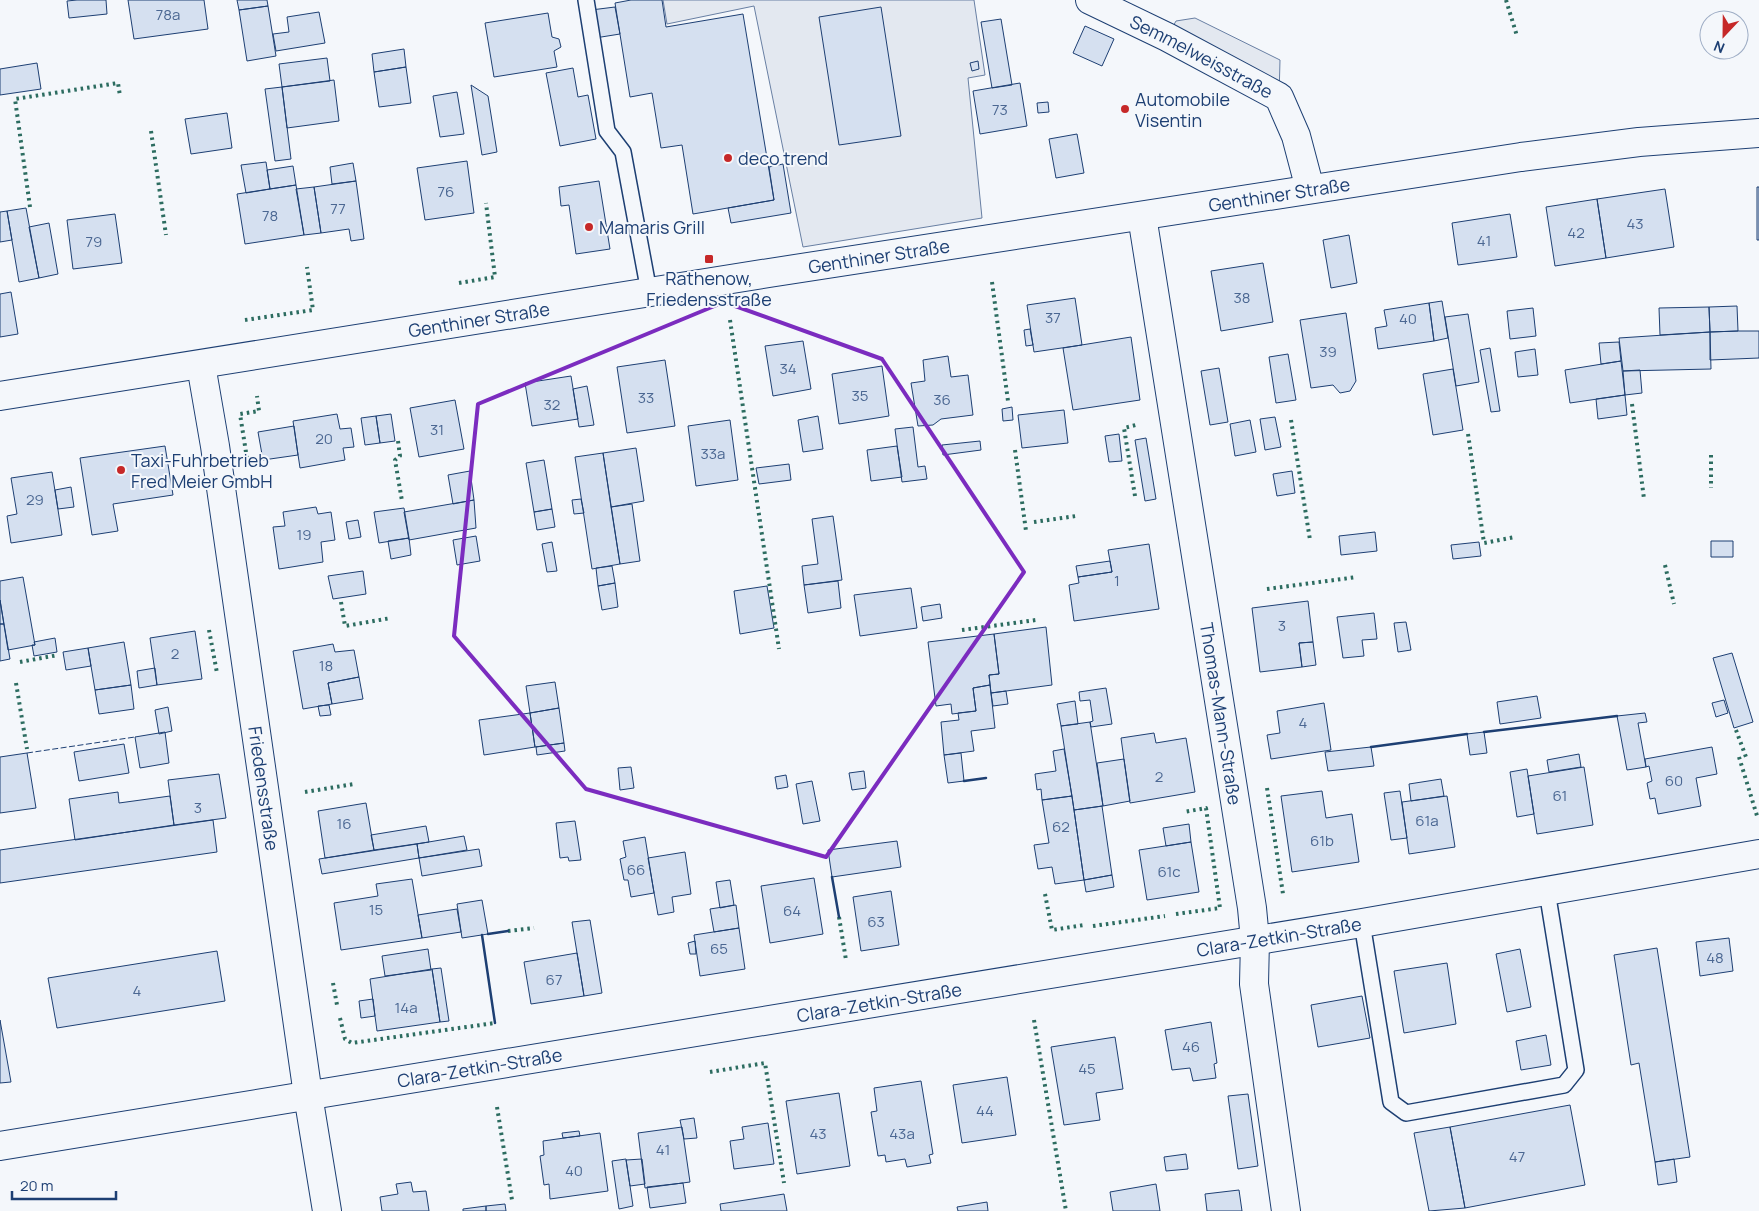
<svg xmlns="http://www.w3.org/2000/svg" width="1759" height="1211" viewBox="0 0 1759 1211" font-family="Manrope,sans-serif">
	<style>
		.parking { fill: #e3e8f0; stroke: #687fa3 }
		.building { fill: #d5e0f0; stroke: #1d3f73 }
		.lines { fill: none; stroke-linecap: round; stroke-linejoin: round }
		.lane-casing { stroke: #1d3f73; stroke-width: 18 }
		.street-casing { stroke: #1d3f73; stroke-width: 30 }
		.secondary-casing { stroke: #1d3f73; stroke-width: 30 }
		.lane { stroke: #f4f7fb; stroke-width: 15 }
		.street { stroke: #f4f7fb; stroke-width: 28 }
		.secondary { stroke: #f4f7fb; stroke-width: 28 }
		.hedge { stroke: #2c6c60; stroke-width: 4; stroke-dasharray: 2.5 4; stroke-linecap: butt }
		.fence { stroke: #1d3f73; stroke-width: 1; stroke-dasharray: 6 2.5; stroke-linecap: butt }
		.wall { stroke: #1d3f73; stroke-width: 2.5 }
		.marked { fill: none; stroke: #7b2cbf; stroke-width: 4; stroke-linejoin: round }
		.poi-dot { fill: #c62828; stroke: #f4f7fb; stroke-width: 2 }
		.labels { text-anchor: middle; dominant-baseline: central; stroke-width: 4; stroke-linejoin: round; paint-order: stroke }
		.number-label { font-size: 15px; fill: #4b6792 }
		.street-label { font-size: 18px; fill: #1d3f73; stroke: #f4f7fb }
		.poi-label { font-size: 18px; fill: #1d3f73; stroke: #f4f7fb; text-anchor: start }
	</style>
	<rect width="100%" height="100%" fill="#f4f7fb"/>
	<!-- parking -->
	<path class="parking" d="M663,0H974L985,75L968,78L982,218L803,247L754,6L667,24Z
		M1195,18L1280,60L1279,97L1167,37L1176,21Z"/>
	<!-- building -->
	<path class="building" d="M77,0H106L107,14L69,18L67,1Z
		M128,0H204L208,29L134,39Z
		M237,0H267L268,6L239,10Z
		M631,0H662L666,27L743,14L774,200L693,214L682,145L661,148L652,93L630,97L615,3Z
		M268,6L276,56L247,61L239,10Z
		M615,7L620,34L595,38L591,10Z
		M881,7L901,136L839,145L819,17Z
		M319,12L325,43L276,51L273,34L289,32L287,17Z
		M548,13L552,37L559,39L561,47L554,51L557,67L494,77L485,23Z
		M1001,19L1012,85L992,88L981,22Z
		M1085,26L1114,39L1102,66L1073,53Z
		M404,49L406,67L374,72L372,54Z
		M327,58L330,81L282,87L279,64Z
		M978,61L979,69L972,71L970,63Z
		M37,63L41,89L0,95V69Z
		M406,67L411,103L379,107L374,72Z
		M573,68L578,97L588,95L596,139L560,146L546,73Z
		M334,80L339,121L287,128L282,87Z
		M1020,83L1027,126L980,134L973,91Z
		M471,85L488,96L497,152L482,155Z
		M282,87L291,159L275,161L265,89Z
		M457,92L464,134L440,137L433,96Z
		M1048,102L1049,112L1038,113L1037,103Z
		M227,113L232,148L191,154L185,119Z
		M1077,134L1084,173L1056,178L1049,139Z
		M467,161L474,213L425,220L417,168Z
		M266,162L270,189L246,193L241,165Z
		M353,163L356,181L332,184L330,167Z
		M783,164L791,213L731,223L728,208L774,200L769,167Z
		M293,166L296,185L270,189L267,170Z
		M356,181L364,239L351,241L349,229L321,233L314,187Z
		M599,181L610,249L576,254L569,205L561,206L559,187Z
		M296,185L304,235L245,244L237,194Z
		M314,187L321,233L304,235L296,189Z
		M1757,187H1759V240H1757Z
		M1665,189L1674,247L1606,258L1597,199Z
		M1597,199L1606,258L1555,266L1546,207Z
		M26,208L39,278L19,282L7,211Z
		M7,211L12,240L0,242V212Z
		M115,214L122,263L73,269L67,220Z
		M1510,214L1517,257L1458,265L1452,223Z
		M49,223L58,274L39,278L29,227Z
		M1349,235L1357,283L1331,288L1323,240Z
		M1263,263L1273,322L1221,331L1211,271Z
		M11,292L18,334L0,337V294Z
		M1075,298L1082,345L1034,352L1027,305Z
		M1442,301L1448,338L1434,341L1429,303Z
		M1429,303L1434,341L1378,349L1375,328L1387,326L1384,310Z
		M1737,306L1738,331L1710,332L1709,307Z
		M1709,307L1710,332L1660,335L1659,308Z
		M1533,308L1536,336L1510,339L1507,311Z
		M1346,313L1356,381L1350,391L1340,393L1333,385L1311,388L1300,320Z
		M1468,314L1479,382L1456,386L1445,317Z
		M1030,329L1033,345L1026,346L1024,330Z
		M1738,331H1759V358L1710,360V332Z
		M1710,332L1711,369L1623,371L1619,338Z
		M1131,337L1140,400L1073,410L1063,348Z
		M803,341L811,389L773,396L765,346Z
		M1619,342L1621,361L1601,364L1599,343Z
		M1490,348L1500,411L1491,412L1480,350Z
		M1535,349L1538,375L1518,377L1515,352Z
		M1288,354L1296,400L1276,403L1269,357Z
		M948,356L951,377L968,375L973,415L941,419L933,425L918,426L911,383L925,381L923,360Z
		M665,360L675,426L627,433L617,367Z
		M1621,361L1625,395L1570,403L1565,370Z
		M882,366L889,416L839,424L832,374Z
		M1219,368L1228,422L1210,425L1201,371Z
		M1453,369L1463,430L1433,435L1423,374Z
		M1640,370L1642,393L1625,395L1623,371Z
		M571,376L578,419L532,426L525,383Z
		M587,386L594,425L579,427L573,389Z
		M1625,395L1627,415L1598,419L1596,399Z
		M455,400L464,449L419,457L410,408Z
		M1012,407L1013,420L1003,421L1002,409Z
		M1064,410L1068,443L1022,448L1018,415Z
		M337,414L340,429L351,428L354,447L343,448L345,460L300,468L293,421Z
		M391,414L395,441L380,443L376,416Z
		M376,416L380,443L365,445L361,418Z
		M818,416L823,449L803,452L798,420Z
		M1275,417L1281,447L1265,450L1260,419Z
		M730,420L738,480L696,486L688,426Z
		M1250,420L1256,452L1235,456L1230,424Z
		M294,426L298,455L263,460L258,432Z
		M913,427L918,467L925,466L927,479L902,482L895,429Z
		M1119,434L1122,461L1109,462L1105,436Z
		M1146,438L1156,499L1145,501L1135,440Z
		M980,441L981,450L943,455L942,445Z
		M165,446L173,495L113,504L118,531L92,535L80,458Z
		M897,446L902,477L871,481L867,450Z
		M636,448L644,501L611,507L603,453Z
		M603,453L620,564L592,569L575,457Z
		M544,460L552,509L534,512L526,463Z
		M789,464L791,480L759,484L756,468Z
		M470,471L474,500L453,504L448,475Z
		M1292,471L1295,493L1277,496L1273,474Z
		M52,472L62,535L11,543L7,516L17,514L11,478Z
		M71,487L74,507L58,509L55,490Z
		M581,499L584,513L574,514L572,500Z
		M474,500L476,528L409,540L404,512Z
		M632,504L640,561L620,564L611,507Z
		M316,507L318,514L331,512L335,540L321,542L323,562L279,569L273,527L285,526L283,512Z
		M404,508L409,538L379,543L374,512Z
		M552,509L555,527L537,530L534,512Z
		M833,516L842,580L804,585L802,566L818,564L812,519Z
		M358,520L361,537L349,539L346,522Z
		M1375,532L1377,551L1341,555L1339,536Z
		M476,536L480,561L457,565L453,540Z
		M409,538L411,555L391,559L388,541Z
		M1711,541H1733V557H1711Z
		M552,542L557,571L547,572L542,544Z
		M1479,542L1481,556L1453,559L1451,545Z
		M1149,544L1159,609L1074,621L1069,585L1079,583L1078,577L1112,572L1108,550Z
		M1110,561L1112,572L1078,577L1076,566Z
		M612,566L615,583L598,586L596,568Z
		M363,571L366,594L333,599L328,576Z
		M23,577L35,645L8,650L0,600V581Z
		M838,581L841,608L808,613L804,585Z
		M615,583L618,607L602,610L598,586Z
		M767,586L774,628L740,634L734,591Z
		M911,588L917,628L860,636L854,595Z
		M0,600L4,624H0Z
		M1308,601L1313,642L1299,643L1302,667L1260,672L1252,608Z
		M940,604L942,618L923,621L921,607Z
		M1374,613L1377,639L1362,640L1364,656L1343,658L1337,617Z
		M1406,622L1411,650L1398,652L1394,623Z
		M0,624H4L10,659L0,661Z
		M1046,627L1052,685L991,693L989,675L999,674L994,634Z
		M195,631L202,679L157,685L150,638Z
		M994,634L999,674L989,675L990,685L973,688L976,711L952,714L951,704L936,706L928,642Z
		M55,638L57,652L34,656L32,645H35L34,642Z
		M124,642L131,685L95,690L88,648Z
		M1313,642L1316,665L1302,667L1299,643Z
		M333,644L335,652L354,650L359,677L328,683L332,704L303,709L293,651Z
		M88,648L91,666L66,670L63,652Z
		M1732,653L1753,722L1734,728L1713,658Z
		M155,668L157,685L139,688L137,671Z
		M359,677L363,699L332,704L328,683Z
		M555,682L559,708L530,713L526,686Z
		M131,685L134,709L99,714L95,690Z
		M990,685L995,728L971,731L974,751L944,755L941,722L959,720L958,713L976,711L973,688Z
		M1106,688L1112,724L1091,727L1090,722L1093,721L1090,700L1080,701L1079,692Z
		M1006,691L1008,704L993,706L991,693Z
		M1537,696L1541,718L1500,724L1497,702Z
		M1724,700L1728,713L1716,717L1712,703Z
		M1075,701L1078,724L1061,726L1057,704Z
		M1324,703L1331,750L1271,759L1267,735L1280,733L1277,711Z
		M329,705L331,715L320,716L318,706Z
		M168,707L172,731L159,734L155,710Z
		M559,708L564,743L535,747L530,713Z
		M530,713L535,747L484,755L479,720Z
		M1645,713L1647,722L1638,723L1646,767L1627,770L1617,716Z
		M1090,722L1103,806L1074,810L1061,726Z
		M165,732L169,763L140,768L135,737Z
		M1484,732L1487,753L1470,755L1467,734Z
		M1154,733L1156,743L1186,738L1195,792L1130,803L1121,738Z
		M564,743L565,751L537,755L536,747Z
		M124,744L129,773L79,781L74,752Z
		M1371,747L1374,766L1328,771L1325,752Z
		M1712,747L1717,774L1696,778L1701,806L1658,814L1655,798L1650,799L1647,783L1652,781L1649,766L1646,767L1645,759Z
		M1064,749L1072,796L1042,800L1041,789L1037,790L1035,774L1056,771L1053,751Z
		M27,753L36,808L0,813V757Z
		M961,753L964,781L948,783L944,755Z
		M1579,754L1581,767L1549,772L1547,760Z
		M1124,759L1130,801L1103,806L1097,763Z
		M631,767L634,788L620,790L618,768Z
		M1584,767L1593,825L1537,834L1528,776Z
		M1527,769L1534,814L1517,817L1510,772Z
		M864,771L866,788L852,790L849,773Z
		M219,774L226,818L174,825L168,780Z
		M786,775L788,787L777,789L775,777Z
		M1441,779L1444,796L1411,801L1409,784Z
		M812,781L820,821L803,824L796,784Z
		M1322,791L1326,818L1352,814L1359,862L1292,872L1281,796Z
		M1400,791L1407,838L1391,840L1384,793Z
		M118,792L119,803L170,796L174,825L75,840L69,799Z
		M1072,796L1084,880L1055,884L1052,867L1038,869L1034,845L1049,843L1042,800Z
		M1447,796L1455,847L1409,854L1402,802Z
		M366,803L374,850L325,858L318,811Z
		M1102,806L1112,875L1084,880L1074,810Z
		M213,820L217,852L0,883V850Z
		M575,821L581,860L569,861L568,857L560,858L556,823Z
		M1189,824L1191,842L1166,846L1163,828Z
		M426,826L429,842L374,850L371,835Z
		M464,836L467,850L419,858L417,844Z
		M645,837L654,893L631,897L628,880H624L620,859L626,857L623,841Z
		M897,841L901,867L832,877L828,850Z
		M1191,842L1199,892L1147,900L1139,850Z
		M417,844L419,858L322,874L319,859Z
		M479,849L482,866L422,876L419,858Z
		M685,852L691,894L672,897L674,912L658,915L648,858Z
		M1112,875L1114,887L1086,892L1084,880Z
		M814,878L823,934L770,943L761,886Z
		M412,879L422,938L341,950L334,903L378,896L376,884Z
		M730,880L734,905L720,908L716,882Z
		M891,891L899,945L861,951L853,897Z
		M482,900L488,934L462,938L457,904Z
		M736,905L739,928L714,932L710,909Z
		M457,909L461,932L422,938L418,915Z
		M590,920L602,993L584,996L572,922Z
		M739,928L745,969L700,976L694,935Z
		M1729,938L1733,971L1700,976L1696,942Z
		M695,941L696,954H690L688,943Z
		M1657,948L1690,1157L1655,1162L1639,1063L1631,1065L1614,955Z
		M428,949L431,970L385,976L382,956Z
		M1520,949L1531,1007L1507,1012L1496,954Z
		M217,951L225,1001L57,1028L48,978Z
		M577,953L584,996L531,1004L524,962Z
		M1447,963L1456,1024L1404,1033L1394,971Z
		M441,968L449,1021L440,1022L432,969Z
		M432,969L440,1022L377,1031L370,979Z
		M1362,996L1370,1038L1318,1047L1311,1005Z
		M373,999L375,1016L361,1018L359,1001Z
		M0,1020L11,1082L0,1083Z
		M1211,1022L1217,1063L1214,1064L1216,1078L1193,1081L1190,1068L1172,1070L1165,1030Z
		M1546,1035L1551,1065L1521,1070L1516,1041Z
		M1115,1037L1123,1089L1096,1093L1100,1120L1064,1125L1051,1047Z
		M1007,1077L1016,1135L962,1143L953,1085Z
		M921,1081L933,1154L929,1155L931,1163L907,1167L905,1159L886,1162L885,1155L878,1156L871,1112L877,1111L874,1088Z
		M839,1093L850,1166L797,1174L786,1101Z
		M1248,1094L1258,1166L1238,1169L1228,1096Z
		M1570,1105L1585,1185L1465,1208L1450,1127Z
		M694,1118L697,1138L684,1139L680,1120Z
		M768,1123L774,1164L734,1169L730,1141L744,1139L742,1127Z
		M682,1127L690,1182L645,1188L638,1133Z
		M1450,1127L1465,1208L1429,1211L1414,1133Z
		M579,1131L580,1136L563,1138L562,1133Z
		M600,1133L608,1191L550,1199L549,1184L544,1185L540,1156L544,1155L543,1141Z
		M1186,1154L1188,1169L1166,1171L1164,1157Z
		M626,1159L633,1206L619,1209L612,1161Z
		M642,1159L645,1184L630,1186L626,1160Z
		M1674,1159L1677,1182L1658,1185L1655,1162Z
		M411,1182L413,1192L426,1191L429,1211H382L380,1197L398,1194L396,1184Z
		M683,1183L686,1203L650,1208L647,1187Z
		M1156,1184L1160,1211H1113L1110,1192Z
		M1239,1190L1242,1211H1207L1205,1194Z
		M784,1194L787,1211H721L720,1204Z
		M987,1202L988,1211H958L957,1207Z
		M505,1204L506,1211H486V1206Z
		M486,1206V1211H463V1209Z"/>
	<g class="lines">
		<defs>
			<path id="lane" d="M586,0L607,131L623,152L649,292
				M1362,923L1391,1102L1406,1113L1564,1085L1576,1070L1547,891"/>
			<g id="street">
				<path id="s1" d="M1090,0L1167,37L1279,97L1296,136L1310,189"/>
				<path id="s2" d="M1142,216L1252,908L1255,940L1254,984L1286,1211"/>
				<path id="s3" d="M201,365L215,446L308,1095L327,1211"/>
				<path id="s4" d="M0,1146L1362,923L1759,854"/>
			</g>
			<g id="secondary">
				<path id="s5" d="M0,396L769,273L1521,157L1639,142L1759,133"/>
			</g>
		</defs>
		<!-- lane casing -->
		<use href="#lane" class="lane-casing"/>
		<!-- street casing -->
		<use href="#street" class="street-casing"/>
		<!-- secondary casing -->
		<use href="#secondary" class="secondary-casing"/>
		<!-- lane -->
		<use href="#lane" class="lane"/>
		<!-- street -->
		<use href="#street" class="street"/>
		<!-- secondary -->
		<use href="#secondary" class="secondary"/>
		<!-- hedge -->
		<path class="hedge" d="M1506,0L1517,36
			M151,131L166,235
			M30,207L15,99L118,83L120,96
			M992,282L1008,401
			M459,283L495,277L486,203
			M245,320L313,310L307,267
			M730,320L779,649
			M1632,404L1644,499
			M1291,420L1310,540
			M1468,434L1484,543L1515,537
			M398,441L400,456L395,460L402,501
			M1015,450L1026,531
			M1711,455V488
			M248,465L240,414L259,411L257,396
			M1135,496L1124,428L1136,425
			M1034,522L1076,516
			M1665,565L1674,604
			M1267,589L1357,577
			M341,602L345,626L391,618
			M209,630L217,673
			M962,630L1036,620
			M20,662L58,655
			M16,683L27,749
			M1736,730L1746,757
			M1739,757L1758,819
			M1267,788L1283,894
			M305,792L354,784
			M1045,894L1052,930L1084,925
			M1176,914L1220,908L1206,808L1184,812
			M839,917L846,960
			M1093,926L1165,916
			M508,931L534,928
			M333,983L337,1005
			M340,1018L345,1039L352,1043L495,1023
			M1034,1020L1066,1211
			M710,1072L765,1063L784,1183
			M497,1107L512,1200"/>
		<!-- fence -->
		<path class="fence" d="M27,753L135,737"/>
		<!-- wall -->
		<path class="wall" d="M1484,732L1617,716
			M1371,747L1467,734
			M964,781L986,778
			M832,877L839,917
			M488,934L508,931
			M482,935L495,1023"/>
	</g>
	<!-- marked area -->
	<path class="marked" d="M724,302L882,359L1024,572L826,857L586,789L454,636L478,404Z"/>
	<!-- markers -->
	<g class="poi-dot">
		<circle cx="1125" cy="109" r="5"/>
		<circle cx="728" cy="158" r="5"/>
		<circle cx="589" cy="227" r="5"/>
		<rect x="704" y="254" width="10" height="10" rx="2.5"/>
		<circle cx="121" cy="470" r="5"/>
	</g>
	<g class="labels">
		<!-- number labels -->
		<g class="number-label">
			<text x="168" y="14">78a</text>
			<text x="1000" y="109">73</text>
			<text x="446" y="191">76</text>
			<text x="338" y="208">77</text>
			<text x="270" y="215">78</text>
			<text x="1635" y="223">43</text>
			<text x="1576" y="232">42</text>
			<text x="1484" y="240">41</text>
			<text x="94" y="241">79</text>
			<text x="1242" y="297">38</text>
			<text x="1053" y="317">37</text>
			<text x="1408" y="318">40</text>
			<text x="1328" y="351">39</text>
			<text x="788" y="368">34</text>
			<text x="860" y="395">35</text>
			<text x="646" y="397">33</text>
			<text x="942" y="399">36</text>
			<text x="552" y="404">32</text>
			<text x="437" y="429">31</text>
			<text x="324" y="438">20</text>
			<text x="713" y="453">33a</text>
			<text x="35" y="499">29</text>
			<text x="304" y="534">19</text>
			<text x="1117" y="580">1</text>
			<text x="1282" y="625">3</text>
			<text x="175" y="653">2</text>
			<text x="326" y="665">18</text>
			<text x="1303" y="722">4</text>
			<text x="1159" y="776">2</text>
			<text x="1674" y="780">60</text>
			<text x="1560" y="795">61</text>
			<text x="198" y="807">3</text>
			<text x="1427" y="820">61a</text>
			<text x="344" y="823">16</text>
			<text x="1061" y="826">62</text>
			<text x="1322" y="840">61b</text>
			<text x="636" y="869">66</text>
			<text x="1169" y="871">61c</text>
			<text x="376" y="909">15</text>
			<text x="792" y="910">64</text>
			<text x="876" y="921">63</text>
			<text x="719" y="948">65</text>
			<text x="1715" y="957">48</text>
			<text x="554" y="979">67</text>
			<text x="137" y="990">4</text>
			<text x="406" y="1007">14a</text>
			<text x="1191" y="1046">46</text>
			<text x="1087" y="1068">45</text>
			<text x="985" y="1110">44</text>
			<text x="818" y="1133">43</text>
			<text x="902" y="1133">43a</text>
			<text x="663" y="1149">41</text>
			<text x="1517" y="1156">47</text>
			<text x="574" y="1170">40</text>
		</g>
		<!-- street labels -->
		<g class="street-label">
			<text stroke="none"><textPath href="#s1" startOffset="125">Semmelweisstraße</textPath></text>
			<text stroke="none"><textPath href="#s5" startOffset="1295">Genthiner Straße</textPath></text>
			<text stroke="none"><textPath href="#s5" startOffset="890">Genthiner Straße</textPath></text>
			<text stroke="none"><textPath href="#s5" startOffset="485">Genthiner Straße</textPath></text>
			<text stroke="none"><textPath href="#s2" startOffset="504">Thomas-Mann-Straße</textPath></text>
			<text stroke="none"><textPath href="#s3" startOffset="428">Friedensstraße</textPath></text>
			<text stroke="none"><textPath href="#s4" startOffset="1296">Clara-Zetkin-Straße</textPath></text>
			<text stroke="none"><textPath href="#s4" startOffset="891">Clara-Zetkin-Straße</textPath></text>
			<text stroke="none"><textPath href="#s4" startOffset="486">Clara-Zetkin-Straße</textPath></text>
		</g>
		<!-- poi labels -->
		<g class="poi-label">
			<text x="1135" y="99">Automobile<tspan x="1135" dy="21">Visentin</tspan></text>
			<text x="738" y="158">deco trend</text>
			<text x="599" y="227">Mamaris Grill</text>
			<text x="709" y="278" text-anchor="middle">Rathenow,<tspan x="709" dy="21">Friedensstraße</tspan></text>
			<text x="131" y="460">Taxi-Fuhrbetrieb<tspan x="131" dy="21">Fred Meier GmbH</tspan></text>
		</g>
	</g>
	<!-- north arrow -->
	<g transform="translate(1724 35) rotate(202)"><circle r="24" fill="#f4f7fb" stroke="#9eadc5"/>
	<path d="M0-4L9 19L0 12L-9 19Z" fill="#c62828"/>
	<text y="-8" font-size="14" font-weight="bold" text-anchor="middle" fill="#1d3f73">N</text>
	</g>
	<!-- scale -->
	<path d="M12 1191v8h104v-8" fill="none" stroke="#1d3f73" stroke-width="2.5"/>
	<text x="20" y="1191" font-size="15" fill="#1d3f73" stroke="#f4f7fb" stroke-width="4" paint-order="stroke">20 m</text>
</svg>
